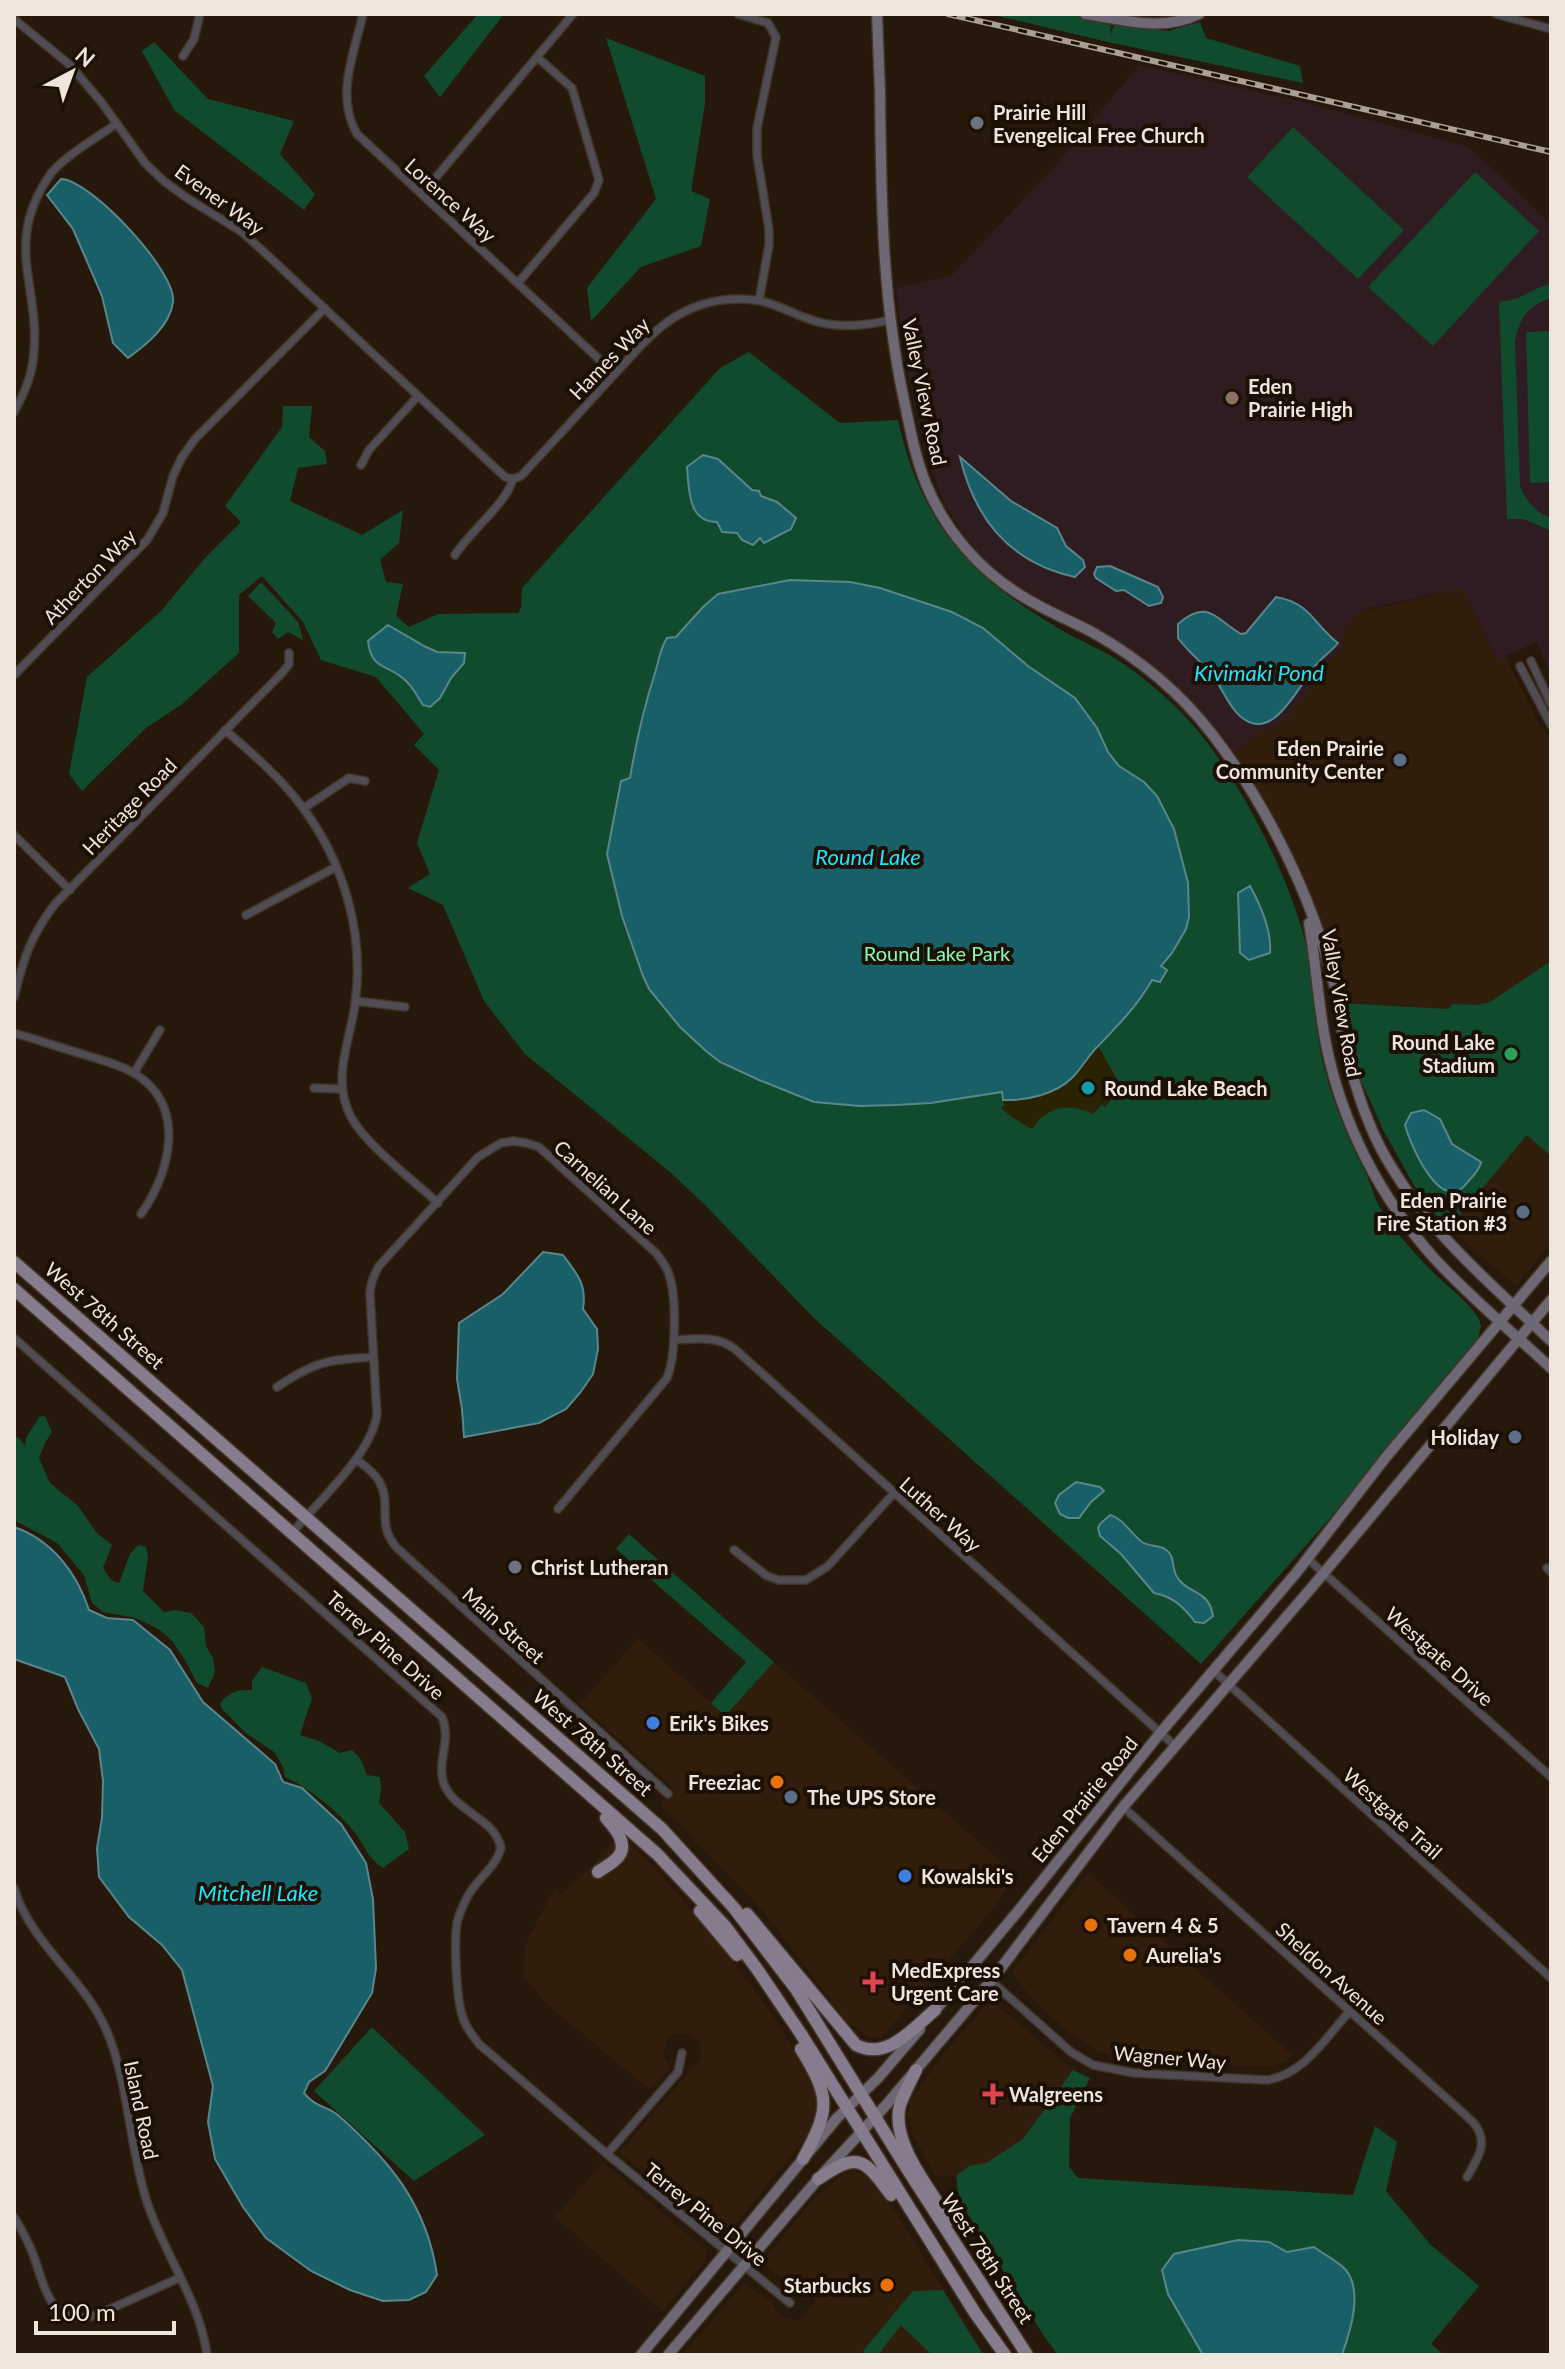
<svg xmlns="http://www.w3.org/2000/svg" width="1565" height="2369" viewBox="0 0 1565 2369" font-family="Lato,sans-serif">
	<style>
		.built { fill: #311d0b }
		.education { fill: #2f1c20 }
		.green { fill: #114b2d }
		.sand { fill: #2a2201 }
		.water { fill: #195f68; stroke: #59878b; stroke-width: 2 }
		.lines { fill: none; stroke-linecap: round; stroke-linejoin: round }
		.street-casing { stroke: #423528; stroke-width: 10 }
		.secondary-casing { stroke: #423528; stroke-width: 13 }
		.primary-casing { stroke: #423528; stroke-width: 15 }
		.street { stroke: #504c54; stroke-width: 7 }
		.secondary { stroke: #6e6774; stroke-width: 10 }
		.primary { stroke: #867c8d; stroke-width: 12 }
		.rail-casing { stroke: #ab9f95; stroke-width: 6 }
		.rail { stroke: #1c0f03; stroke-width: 3; stroke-dasharray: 9; stroke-linecap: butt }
		.worship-dot { fill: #6b7280; stroke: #1c0f03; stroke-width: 3 }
		.education-dot { fill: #8d6e63; stroke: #1c0f03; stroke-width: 3 }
		.service-dot { fill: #5c6f8a; stroke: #1c0f03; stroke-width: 3 }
		.leisure-dot { fill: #2e9e5b; stroke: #1c0f03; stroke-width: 3 }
		.culture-dot { fill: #0f9aa8; stroke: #1c0f03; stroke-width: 3 }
		.shop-dot { fill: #3f7fe0; stroke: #1c0f03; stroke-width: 3 }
		.food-dot { fill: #e8710a; stroke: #1c0f03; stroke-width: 3 }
		.health-dot { fill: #e0444e; stroke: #1c0f03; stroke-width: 3 }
		.labels { text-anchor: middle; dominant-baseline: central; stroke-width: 8; stroke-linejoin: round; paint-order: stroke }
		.poi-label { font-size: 20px; font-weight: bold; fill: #efe5dc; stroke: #1c0f03; text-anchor: start }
		.street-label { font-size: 20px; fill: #efe5dc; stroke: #1c0f03 }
		.park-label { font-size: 20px; fill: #87fab5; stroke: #1c0f03 }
		.water-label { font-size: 22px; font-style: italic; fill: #1ce7fe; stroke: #1c0f03 }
	</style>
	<rect width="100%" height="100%" fill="#26180b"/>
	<!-- built -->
	<path class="built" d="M1463,589L1496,659L1505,656L1537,719L1551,741V961L1494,1000L1477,1005L1450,1009L1342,1003L1319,919L1298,866L1260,794L1235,753L1258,732L1278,726L1322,670L1343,648L1342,632L1357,612Z
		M1527,1135L1551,1156V1242L1516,1286L1449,1228Z
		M638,1639L725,1715L774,1662L1016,1875L997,1904L882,2037H869L847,2022L764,1912L660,1804L673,1788L580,1704Z
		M614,1840L630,1844L661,1875L720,1943L781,2027L815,2089L817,2114L807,2137L728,2233L723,2234L622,2155L621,2151L701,2058V2043L687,2034L680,2033L673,2035L668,2040L664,2051L665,2058L670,2066L669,2070L650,2090L547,2004L523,1976L526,1943L555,1888L562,1894L599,1859Z
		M1088,1873L1292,2055L1286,2062L1267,2067L1124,2058L1099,2052L1071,2034L1031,1998L1012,1972Z
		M991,2000L1073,2070L1023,2139L986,2163L969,2166L956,2176L936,2177L911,2131L908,2113L910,2101L944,2053Z
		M603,2163L706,2250V2259L663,2311L555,2217Z
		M845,2172H856L868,2176L897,2215L985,2355H682L740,2288L746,2285L771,2302L778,2313L784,2318L799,2321L816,2300L810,2289L795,2277L790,2281L779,2276L763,2263L764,2259L812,2201Z"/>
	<!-- education -->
	<path class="education" d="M1139,65L1307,103L1469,147L1551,224V674L1536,642L1497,660L1463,589L1372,607L1357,612L1342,632L1343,648L1322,670L1303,699L1278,726L1258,732L1235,753L1200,709L1147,660L1097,627L1034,596L1009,580L979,554L960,530L942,499L924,449L905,359L896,288L951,276L1056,165Z"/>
	<!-- green -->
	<path class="green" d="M478,14H504L440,97L424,76Z
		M989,14H1076L1111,26L1110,36L1114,25L1168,31L1200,22L1206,38L1300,66L1303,83L1108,42Z
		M606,38L705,76V104L691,191L710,199L701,246L641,267L591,321L587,288L656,199Z
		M154,42L208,99L294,121L280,154L315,194L304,210L174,110L142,51Z
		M1293,127L1404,230L1358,279L1247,177Z
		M1475,172L1539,231L1433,346L1368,287Z
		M1551,284V298C1528,305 1519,319 1515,342L1520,486C1527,502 1534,511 1551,518V531L1524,519H1507L1499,302C1523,300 1529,289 1551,284Z
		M1551,331V482L1530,483L1526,332Z
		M749,352L840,423L898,420C920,520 966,573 1053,625C1070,636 1089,644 1106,653C1140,672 1183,710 1206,741C1252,802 1298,894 1312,970C1316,991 1315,1014 1318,1036C1322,1068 1333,1099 1345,1129C1352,1148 1363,1165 1370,1183C1373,1191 1375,1199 1379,1206C1390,1227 1408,1245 1424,1263C1441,1282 1465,1297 1479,1319L1481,1326L1478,1338L1331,1517L1201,1664L814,1318L705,1205L670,1172L525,1054L484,1001L443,905L408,888L430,874L417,843L439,770L414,745L424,734L376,677L321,660L303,622L262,576L239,595V653L181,705L146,728L82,791L69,774L87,677L161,611L205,558L241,522L225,506L282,427L283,406H312L309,437L325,451L327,464L298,468L290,501L362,535L403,510L399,543L380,560L386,582L403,584L396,616L409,627L438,614L518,613L521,608L522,588L720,368Z
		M261,582L298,622L303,640L288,632L278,639L272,632L276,623L248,596Z
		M1551,961V1156L1527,1135L1449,1228L1445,1227L1415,1187L1383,1130L1359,1076L1342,1003L1449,1009L1452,1004L1477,1005L1490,1002Z
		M45,1416L52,1432L45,1443L39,1458L50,1483L78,1506L97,1533L112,1545L103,1568L111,1580L119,1583L130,1554L138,1545L146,1547L148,1557L143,1591L164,1612L175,1610L191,1613L204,1627L206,1646L213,1658L215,1672L208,1688L197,1683L185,1660L172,1641L160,1630L136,1618L103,1612L92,1603L84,1575L57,1543L14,1520V1436L19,1438L25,1446L26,1438L39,1417Z
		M629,1534L774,1662L725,1716L711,1703L746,1662L616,1549Z
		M262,1667L306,1683L312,1698L300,1735L319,1741L340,1753L352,1750L360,1758L367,1775L380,1777L381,1790L379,1803L405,1832L409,1849L383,1868C365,1856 365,1844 351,1828C334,1808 310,1789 285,1777L283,1767L274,1752L246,1733L222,1709L220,1703C231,1691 236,1690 252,1690V1681Z
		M372,2027L485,2135L414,2181L314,2091Z
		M1073,2070L1090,2078L1070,2118L1069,2167L1078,2178L1353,2195L1375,2126L1397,2142L1386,2191L1430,2244L1479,2286L1431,2344L1444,2355H1342L1350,2334L1327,2258L1314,2247L1287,2252L1269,2242L1205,2248L1174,2254L1162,2270L1168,2294L1203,2355H1058L1044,2336L966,2211L958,2192L956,2176L969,2166L986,2163L1023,2139Z
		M943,2290L983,2355H932L901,2325L878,2355H866L863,2351L913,2291Z"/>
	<!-- sand -->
	<path class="sand" d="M1097,1046C1103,1052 1104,1057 1108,1064C1121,1084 1122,1088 1105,1107L1102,1104L1093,1114C1070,1102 1047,1106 1032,1129L1013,1118L1001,1108L1004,1106L1003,1100C1052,1102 1071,1082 1097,1046Z"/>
	<!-- water -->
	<path class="water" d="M61,179C91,180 177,272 173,302C170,326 146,345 128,358L113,343L102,296L73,229L47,195Z
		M703,455L718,459L752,490L759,491L761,496L777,502L796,518L791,529L764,543L760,538L753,545L742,540L737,533L722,532L717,522C688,522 689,490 687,467Z
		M960,457L1011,501L1057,528L1066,546L1083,560L1085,567L1075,577C1010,563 975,520 960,457Z
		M1110,566L1158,587L1163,597L1161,603L1149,606L1124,590L1116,591L1096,578L1094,574L1097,567Z
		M790,580L850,582L880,588L952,612L983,628L1028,666L1075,698L1097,728L1108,752L1119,766L1144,782L1157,796L1174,829L1188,883L1189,917L1186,929L1172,953L1161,966L1167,970L1160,982L1152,980C1138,1005 1120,1023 1101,1043C1090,1053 1083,1066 1073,1077C1056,1094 1027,1101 1003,1100L1002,1092L931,1103L895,1105L860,1106L814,1102L759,1080L720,1062L706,1051L680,1027L649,989L643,976L622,916L607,854L621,781L630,778C636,742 644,707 655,673C659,660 660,649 667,638L676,637L703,607L718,594Z
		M1276,597C1311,603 1314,625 1338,643C1331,652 1322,657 1316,665C1299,684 1273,746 1240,716C1228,706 1222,687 1212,675C1202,662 1188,652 1178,638V624C1208,598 1215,619 1241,634L1246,633Z
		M388,625L426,647L437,652L465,653L464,663L451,678L440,698L430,707L423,705C418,698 414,689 408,683C390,663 371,672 368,641Z
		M1250,886C1261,906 1272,930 1270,953L1249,960L1240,953L1238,893Z
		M1424,1110L1440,1119L1452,1144L1481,1162C1479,1172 1472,1176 1467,1183C1441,1217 1410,1144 1405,1125L1411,1113Z
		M543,1252L563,1255C577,1274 587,1284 583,1309L597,1329L598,1349L593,1374L580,1393L566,1409L539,1423L464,1437L462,1409L457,1379L459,1323L503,1294Z
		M1076,1482L1100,1487L1104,1491L1091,1502L1079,1518H1068L1060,1514L1055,1503L1059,1495Z
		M1110,1515C1123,1518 1131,1534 1142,1542C1150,1547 1159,1545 1165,1549C1176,1556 1171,1568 1177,1577C1188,1595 1209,1589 1213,1616L1204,1623L1195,1622C1184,1607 1172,1596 1154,1593L1121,1554L1100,1536L1098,1528L1100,1524Z
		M14,1527C52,1540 77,1573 89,1610L107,1618L133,1620L170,1650L203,1702L275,1764L283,1782L302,1788L341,1824L366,1863L373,1899L376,1968L372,1993L325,2071L309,2082L304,2093C317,2109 327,2105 339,2116C390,2161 427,2205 437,2275L426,2292L409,2300L383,2301L350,2290L311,2271L266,2238L243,2207L215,2159L208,2122L213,2086L182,1970L162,1945L129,1917L99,1877L97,1848L102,1818L103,1781L99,1749L78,1709L65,1677L14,1659Z
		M1238,2240L1269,2242L1287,2252L1314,2247C1323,2254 1339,2262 1345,2269C1364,2290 1350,2332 1342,2355H1203L1168,2294L1162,2270L1174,2254Z"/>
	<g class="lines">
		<defs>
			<path id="street" d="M363,14C354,54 335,96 357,134L615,374
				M738,14L768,23L776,37L757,128V155L769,230V245L759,301
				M1496,14L1551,29
				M14,19L70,65L102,103L145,163L165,182L187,198L242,232L263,251L505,477L513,479
				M183,56L194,39L200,14
				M422,194L573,14
				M518,283L594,193L599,180L572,88L537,57
				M14,412C23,396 31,379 33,360C43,288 0,244 52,172C69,153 95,139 116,124
				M361,465L369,450L418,396
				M455,555C471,530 506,504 513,479L521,476C552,443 582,410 612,377C634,354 655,326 684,312C707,300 735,296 761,301C779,305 795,315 812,320C838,329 865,326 890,320
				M1531,661L1551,704
				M1520,666L1551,725
				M14,675L147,540L163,513L173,476L182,457L195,439L325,308
				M225,730C252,753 282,779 303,808C344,863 365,935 355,1004C350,1042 331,1079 351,1117C367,1146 413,1180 438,1203
				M304,808L349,778L365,781
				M14,835L70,890
				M246,915L336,867
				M14,997C23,960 31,935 55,904L283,672L289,664V653
				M356,1001L405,1007
				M14,1033C38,1040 62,1048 85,1055C101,1060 118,1064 132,1072C188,1103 171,1172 141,1214
				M134,1073L160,1030
				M314,1088L342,1089
				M14,1338L442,1717C452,1741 436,1762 444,1784C455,1812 495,1818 501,1848C496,1867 479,1877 469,1894C464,1903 459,1913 457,1923C454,1943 456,1999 463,2018C466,2028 473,2036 479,2044L607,2154L790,2303
				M674,1340C696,1339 716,1335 735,1349L1174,1745
				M277,1387C316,1361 327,1360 373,1357
				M356,1459C364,1465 374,1472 379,1481C393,1505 375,1523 397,1548L668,1794
				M292,1533C319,1500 370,1456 377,1415L370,1295C370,1284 373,1276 379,1266L478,1157L501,1143L513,1141L526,1143L539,1147L656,1253C661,1260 667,1266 669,1275C677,1298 676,1356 667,1378L558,1509
				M734,1550L767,1576L779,1580H806L828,1566L894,1493
				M1308,1559L1551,1777
				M1547,1568L1551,1572
				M1214,1671L1551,1978
				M1123,1807L1473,2122C1490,2142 1478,2158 1467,2177
				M14,1888C30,1941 76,1972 101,2019C129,2072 128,2145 147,2202C164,2254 200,2301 207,2355
				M991,1981L1071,2052L1093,2065L1134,2073L1266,2080C1303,2076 1326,2037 1350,2011
				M607,2154L678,2072L682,2053
				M14,2217C22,2230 29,2243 34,2257C46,2291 52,2330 99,2314L179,2278"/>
			<path id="secondary" d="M877,14C878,40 879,67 880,93C881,196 882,299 904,400C910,428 915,457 926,484C945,530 979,570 1022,596C1044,610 1069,620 1092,632C1138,658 1180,692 1212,734C1266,803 1311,895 1333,980C1338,998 1339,1017 1343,1035C1351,1074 1362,1111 1380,1147C1423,1228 1486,1279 1551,1341
				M1085,14C1124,20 1162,32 1199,14
				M1309,923C1316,963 1318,1004 1326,1044C1342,1124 1380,1198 1435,1259C1471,1298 1512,1332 1551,1368
				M933,2013L1019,1910L1161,1732L1297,1572L1386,1457L1551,1261
				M641,2355L837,2118L878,2078L920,2029
				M668,2355L818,2179L887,2104L991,1981L1123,1807L1313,1586L1551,1300"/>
			<path id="primary" d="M14,1262L662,1829L734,1908L796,1989L906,2167L1027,2355
				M14,1289L657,1854L725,1926L757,1969L801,2034L975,2313L1005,2355
				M598,1872C603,1868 610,1865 615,1860C631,1847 616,1829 606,1818
				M700,1911L737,1955
				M747,1914L856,2045C887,2061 912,2029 935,2010
				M801,2049C831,2098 830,2109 803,2159
				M916,2070C911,2081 904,2093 900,2105C890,2142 930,2189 949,2220
				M818,2179C858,2152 863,2157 891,2195"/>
		</defs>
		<!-- street casing -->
		<use href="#street" class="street-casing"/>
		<!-- secondary casing -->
		<use href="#secondary" class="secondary-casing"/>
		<!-- primary casing -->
		<use href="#primary" class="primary-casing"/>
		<!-- street -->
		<use href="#street" class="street"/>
		<!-- secondary -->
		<use href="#secondary" class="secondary"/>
		<!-- primary -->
		<use href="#primary" class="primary"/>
		<defs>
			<path id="rail" d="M948,14L1551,152"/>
		</defs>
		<!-- rail casing -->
		<use href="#rail" class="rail-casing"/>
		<!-- rail -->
		<use href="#rail" class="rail"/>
	</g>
	<!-- markers -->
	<g class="worship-dot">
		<circle cx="977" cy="123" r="8"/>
		<circle cx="515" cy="1567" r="8"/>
	</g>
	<circle class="education-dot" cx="1232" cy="398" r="8"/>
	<g class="service-dot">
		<circle cx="1400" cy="760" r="8"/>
		<circle cx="1523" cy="1212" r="8"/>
		<circle cx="1515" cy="1437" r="8"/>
		<circle cx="791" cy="1797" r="8"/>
	</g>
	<circle class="leisure-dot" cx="1511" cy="1054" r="8"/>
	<circle class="culture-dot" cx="1088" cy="1088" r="8"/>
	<g class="shop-dot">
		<circle cx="653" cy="1723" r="8"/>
		<circle cx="905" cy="1876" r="8"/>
	</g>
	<g class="food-dot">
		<circle cx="777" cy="1782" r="8"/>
		<circle cx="1091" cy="1925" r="8"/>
		<circle cx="1130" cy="1955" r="8"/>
		<circle cx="887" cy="2285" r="8"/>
	</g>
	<g class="health-dot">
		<path d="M869 1970h8v8h8v8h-8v8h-8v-8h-8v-8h8z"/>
		<path d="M989 2082h8v8h8v8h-8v8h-8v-8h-8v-8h8z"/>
	</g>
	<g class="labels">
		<!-- poi labels -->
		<g class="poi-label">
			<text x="993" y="112">Prairie Hill<tspan x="993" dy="23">Evengelical Free Church</tspan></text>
			<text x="1248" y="386">Eden<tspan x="1248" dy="23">Prairie High</tspan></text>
			<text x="1384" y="748" text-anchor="end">Eden Prairie<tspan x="1384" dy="23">Community Center</tspan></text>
			<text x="1495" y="1042" text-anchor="end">Round Lake<tspan x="1495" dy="23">Stadium</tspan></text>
			<text x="1104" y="1088">Round Lake Beach</text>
			<text x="1507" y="1200" text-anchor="end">Eden Prairie<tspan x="1507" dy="23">Fire Station #3</tspan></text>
			<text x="1499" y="1437" text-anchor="end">Holiday</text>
			<text x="531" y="1567">Christ Lutheran</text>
			<text x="669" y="1723">Erik's Bikes</text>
			<text x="761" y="1782" text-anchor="end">Freeziac</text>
			<text x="807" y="1797">The UPS Store</text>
			<text x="921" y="1876">Kowalski's</text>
			<text x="1107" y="1925">Tavern 4 &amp; 5</text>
			<text x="1146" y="1955">Aurelia's</text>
			<text x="891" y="1970">MedExpress<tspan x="891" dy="23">Urgent Care</tspan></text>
			<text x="1009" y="2094">Walgreens</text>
			<text x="871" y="2285" text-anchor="end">Starbucks</text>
		</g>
		<!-- street labels -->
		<g class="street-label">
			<text transform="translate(220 199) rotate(36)">Evener Way</text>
			<text transform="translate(451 200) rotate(42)">Lorence Way</text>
			<text transform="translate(609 358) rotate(-46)">Hames Way</text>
			<text transform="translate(925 392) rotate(78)">Valley View Road</text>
			<text transform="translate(89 576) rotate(-46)">Atherton Way</text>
			<text transform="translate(129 806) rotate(-46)">Heritage Road</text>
			<text transform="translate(1342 1003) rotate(80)">Valley View Road</text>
			<text transform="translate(606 1187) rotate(42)">Carnelian Lane</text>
			<text transform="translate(105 1315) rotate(41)">West 78th Street</text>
			<text transform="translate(941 1514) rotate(42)">Luther Way</text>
			<text transform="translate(504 1625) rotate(42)">Main Street</text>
			<text transform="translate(386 1645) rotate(42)">Terrey Pine Drive</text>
			<text transform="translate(1440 1656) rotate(42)">Westgate Drive</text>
			<text transform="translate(593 1742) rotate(41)">West 78th Street</text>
			<text transform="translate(1084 1799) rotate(-51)">Eden Prairie Road</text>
			<text transform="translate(1393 1813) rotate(42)">Westgate Trail</text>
			<text transform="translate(1332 1973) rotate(42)">Sheldon Avenue</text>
			<text transform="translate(1170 2057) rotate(5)">Wagner Way</text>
			<text transform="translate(142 2110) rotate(78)">Island Road</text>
			<text transform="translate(706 2214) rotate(39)">Terrey Pine Drive</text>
			<text transform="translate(988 2258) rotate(57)">West 78th Street</text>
		</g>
		<!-- park labels -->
		<g class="park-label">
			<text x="937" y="953">Round Lake Park</text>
		</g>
		<!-- water labels -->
		<g class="water-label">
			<text x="1259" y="672">Kivimaki Pond</text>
			<text x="868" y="856">Round Lake</text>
			<text x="258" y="1892">Mitchell Lake</text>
		</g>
	</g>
	<!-- border -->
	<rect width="1565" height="2369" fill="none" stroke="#efe5dc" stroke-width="32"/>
	<!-- north arrow -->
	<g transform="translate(72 72) rotate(41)" stroke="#1c0f03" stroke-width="6" paint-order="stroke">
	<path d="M0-6L14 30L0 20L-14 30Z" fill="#efe5dc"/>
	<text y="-12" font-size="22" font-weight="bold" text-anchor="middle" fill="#efe5dc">N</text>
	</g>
	<!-- scale -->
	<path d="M36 2321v12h138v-12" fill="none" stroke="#efe5dc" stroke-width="4"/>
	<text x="48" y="2321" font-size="24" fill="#efe5dc" stroke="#1c0f03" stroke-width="6" paint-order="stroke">100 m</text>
</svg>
